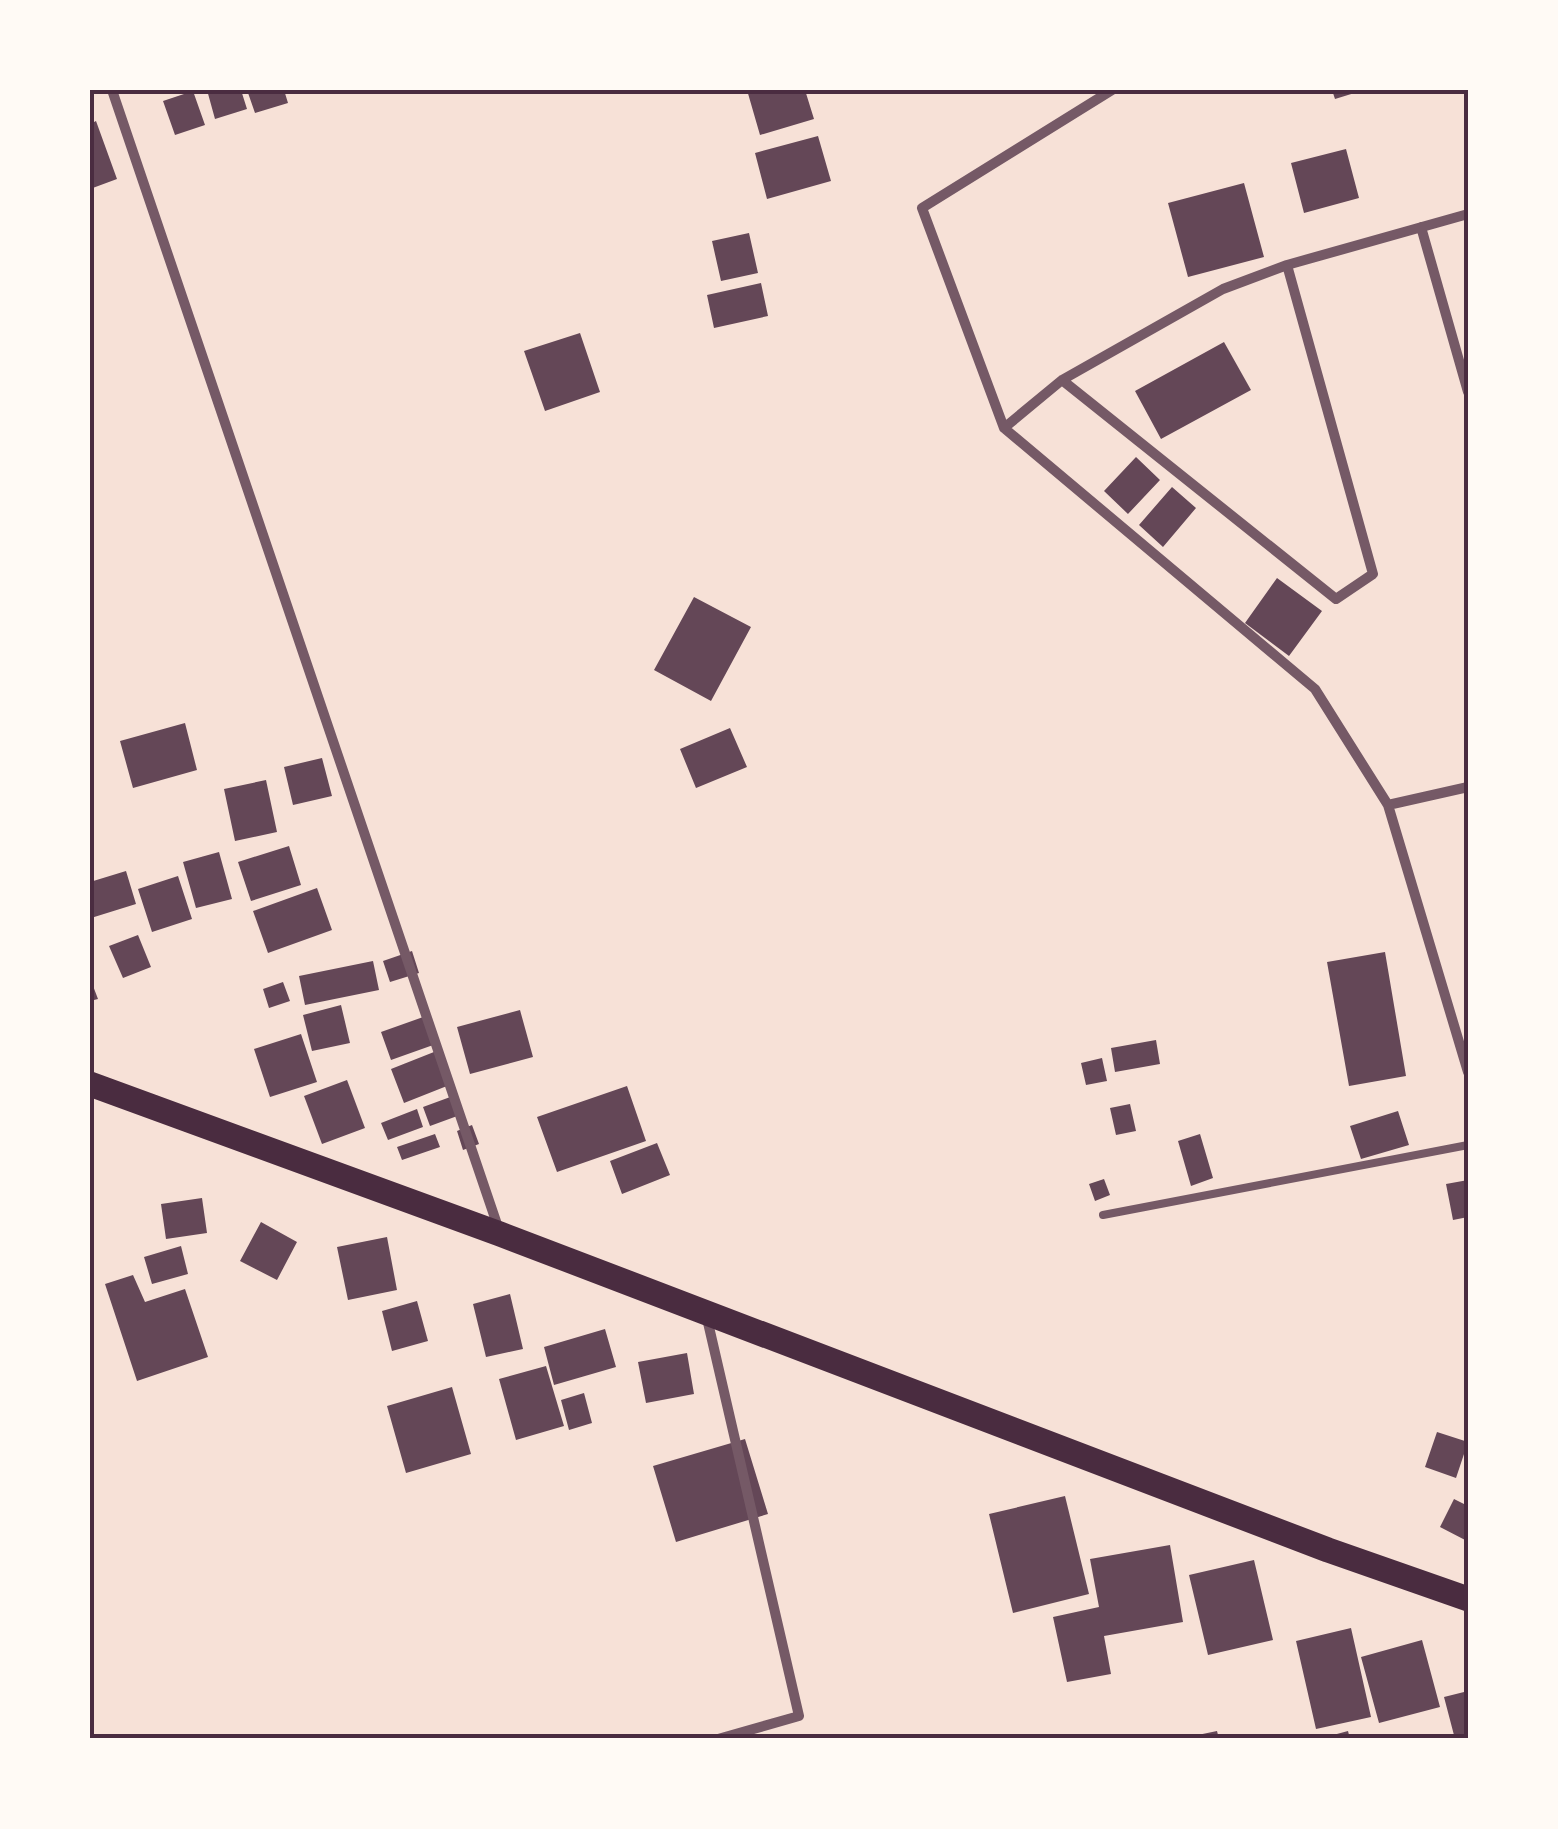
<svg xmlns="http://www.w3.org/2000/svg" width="1558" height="1829" viewBox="0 0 1558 1829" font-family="Cabin,sans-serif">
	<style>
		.building { fill: #644757 }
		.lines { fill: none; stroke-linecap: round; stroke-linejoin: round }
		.service { stroke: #755966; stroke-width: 8 }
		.minor { stroke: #755966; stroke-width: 10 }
		.primary { stroke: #4a2c40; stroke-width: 25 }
		.neatline { fill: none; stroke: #4a2c40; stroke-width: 4 }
	</style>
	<rect width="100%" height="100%" fill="#f7e1d7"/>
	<!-- building -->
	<path class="building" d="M207,90H241L247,109L215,119Z
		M247,90H284L288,103L255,113Z
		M747,90H805L814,119L760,135Z
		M1332,90H1361V91L1335,99Z
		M193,91L205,125L175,135L163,101Z
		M96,121L117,179L90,189V124Z
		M818,136L831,181L767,199L755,153Z
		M1346,149L1359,198L1304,213L1291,163Z
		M1244,183L1264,257L1188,277L1168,203Z
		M749,233L758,273L721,281L712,241Z
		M761,283L768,316L714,328L707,295Z
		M580,333L600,392L545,411L524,351Z
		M1224,342L1251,390L1161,439L1135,391Z
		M1136,457L1160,480L1128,514L1104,491Z
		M1172,487L1196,508L1163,547L1139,525Z
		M1277,578L1322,611L1289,656L1245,623Z
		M694,597L751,627L711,701L654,670Z
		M185,723L197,770L133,788L120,741Z
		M730,728L747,767L696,788L680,749Z
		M322,758L332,796L293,805L284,767Z
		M266,780L277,832L235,841L224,789Z
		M289,846L301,885L251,901L238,862Z
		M219,852L232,899L196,908L183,862Z
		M126,871L136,904L91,918L90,882Z
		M178,876L192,919L152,932L138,889Z
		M317,888L332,930L268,953L253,911Z
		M138,935L151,967L123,978L109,946Z
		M412,951L419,973L390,982L383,961Z
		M1385,952L1406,1076L1349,1086L1327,962Z
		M373,961L379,990L305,1005L299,976Z
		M90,978L98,999L90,1001Z
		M283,982L290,1001L269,1008L263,989Z
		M341,1005L350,1043L312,1051L303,1015Z
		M520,1010L533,1057L470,1074L457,1027Z
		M426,1016L436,1044L391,1060L381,1032Z
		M301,1034L317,1082L270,1097L254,1049Z
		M1156,1040L1160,1064L1115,1072L1111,1048Z
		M439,1050L452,1084L404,1103L391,1069Z
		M1102,1058L1107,1081L1086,1085L1081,1063Z
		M347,1080L365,1128L322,1144L304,1096Z
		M627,1086L646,1141L557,1172L537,1117Z
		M453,1096L460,1115L430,1126L423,1107Z
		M1130,1104L1136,1131L1116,1135L1110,1108Z
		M417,1109L423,1127L388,1140L381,1123Z
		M1398,1111L1409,1145L1361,1159L1350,1126Z
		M472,1125L479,1144L463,1150L457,1131Z
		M435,1134L440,1147L402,1160L397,1147Z
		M1200,1134L1213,1178L1191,1186L1178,1141Z
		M657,1143L670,1175L622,1194L610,1161Z
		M1104,1179L1110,1195L1095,1201L1089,1184Z
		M1468,1180V1217L1453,1220L1446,1184Z
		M202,1198L207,1233L166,1239L161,1204Z
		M261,1222L297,1242L277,1280L240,1261Z
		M387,1237L397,1290L348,1300L337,1247Z
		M181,1246L188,1274L152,1284L144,1257Z
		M133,1275L145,1302L185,1289L208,1357L137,1381L105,1284Z
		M510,1294L523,1349L486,1357L473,1304Z
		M417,1301L428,1341L392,1351L382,1311Z
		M605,1329L616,1367L554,1385L544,1347Z
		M687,1353L694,1394L646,1403L638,1362Z
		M546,1366L564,1426L516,1440L499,1379Z
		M452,1387L471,1454L406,1473L387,1406Z
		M584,1393L592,1423L569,1430L561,1400Z
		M1437,1432L1468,1442L1456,1478L1425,1467Z
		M745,1439L768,1514L676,1542L653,1466Z
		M1065,1496L1089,1594L1013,1613L989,1514Z
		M1454,1499L1468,1506L1467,1541L1440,1527Z
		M1170,1545L1183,1622L1104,1636L1111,1674L1067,1682L1053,1617L1099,1607L1090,1559Z
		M1254,1560L1273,1640L1208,1655L1189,1575Z
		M1351,1628L1371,1717L1316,1729L1296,1641Z
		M1422,1640L1440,1707L1379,1723L1361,1657Z
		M1468,1691V1739H1455L1444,1697Z
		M1217,1731L1219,1739H1188V1737Z
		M1348,1731L1350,1739H1322V1738Z"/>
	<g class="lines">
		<!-- service -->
		<path class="service" d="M1103,1215L1468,1145"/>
		<!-- minor -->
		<path class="minor" d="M112,90L499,1230
			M1112,90L922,208L1004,428L1315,689L1388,805L1468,1072
			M1421,227L1468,392
			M1062,380L1336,599L1373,574L1287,265
			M1004,428L1062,380L1223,289L1287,265L1468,214
			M1388,805L1468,787
			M706,1314L799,1716L718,1739"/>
		<!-- primary -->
		<path class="primary" d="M90,1084L500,1234L1328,1550L1468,1599"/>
	</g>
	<!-- border -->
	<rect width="1558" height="1829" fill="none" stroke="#fffaf5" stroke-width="185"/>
	<rect x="92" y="92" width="1374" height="1644" class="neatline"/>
</svg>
